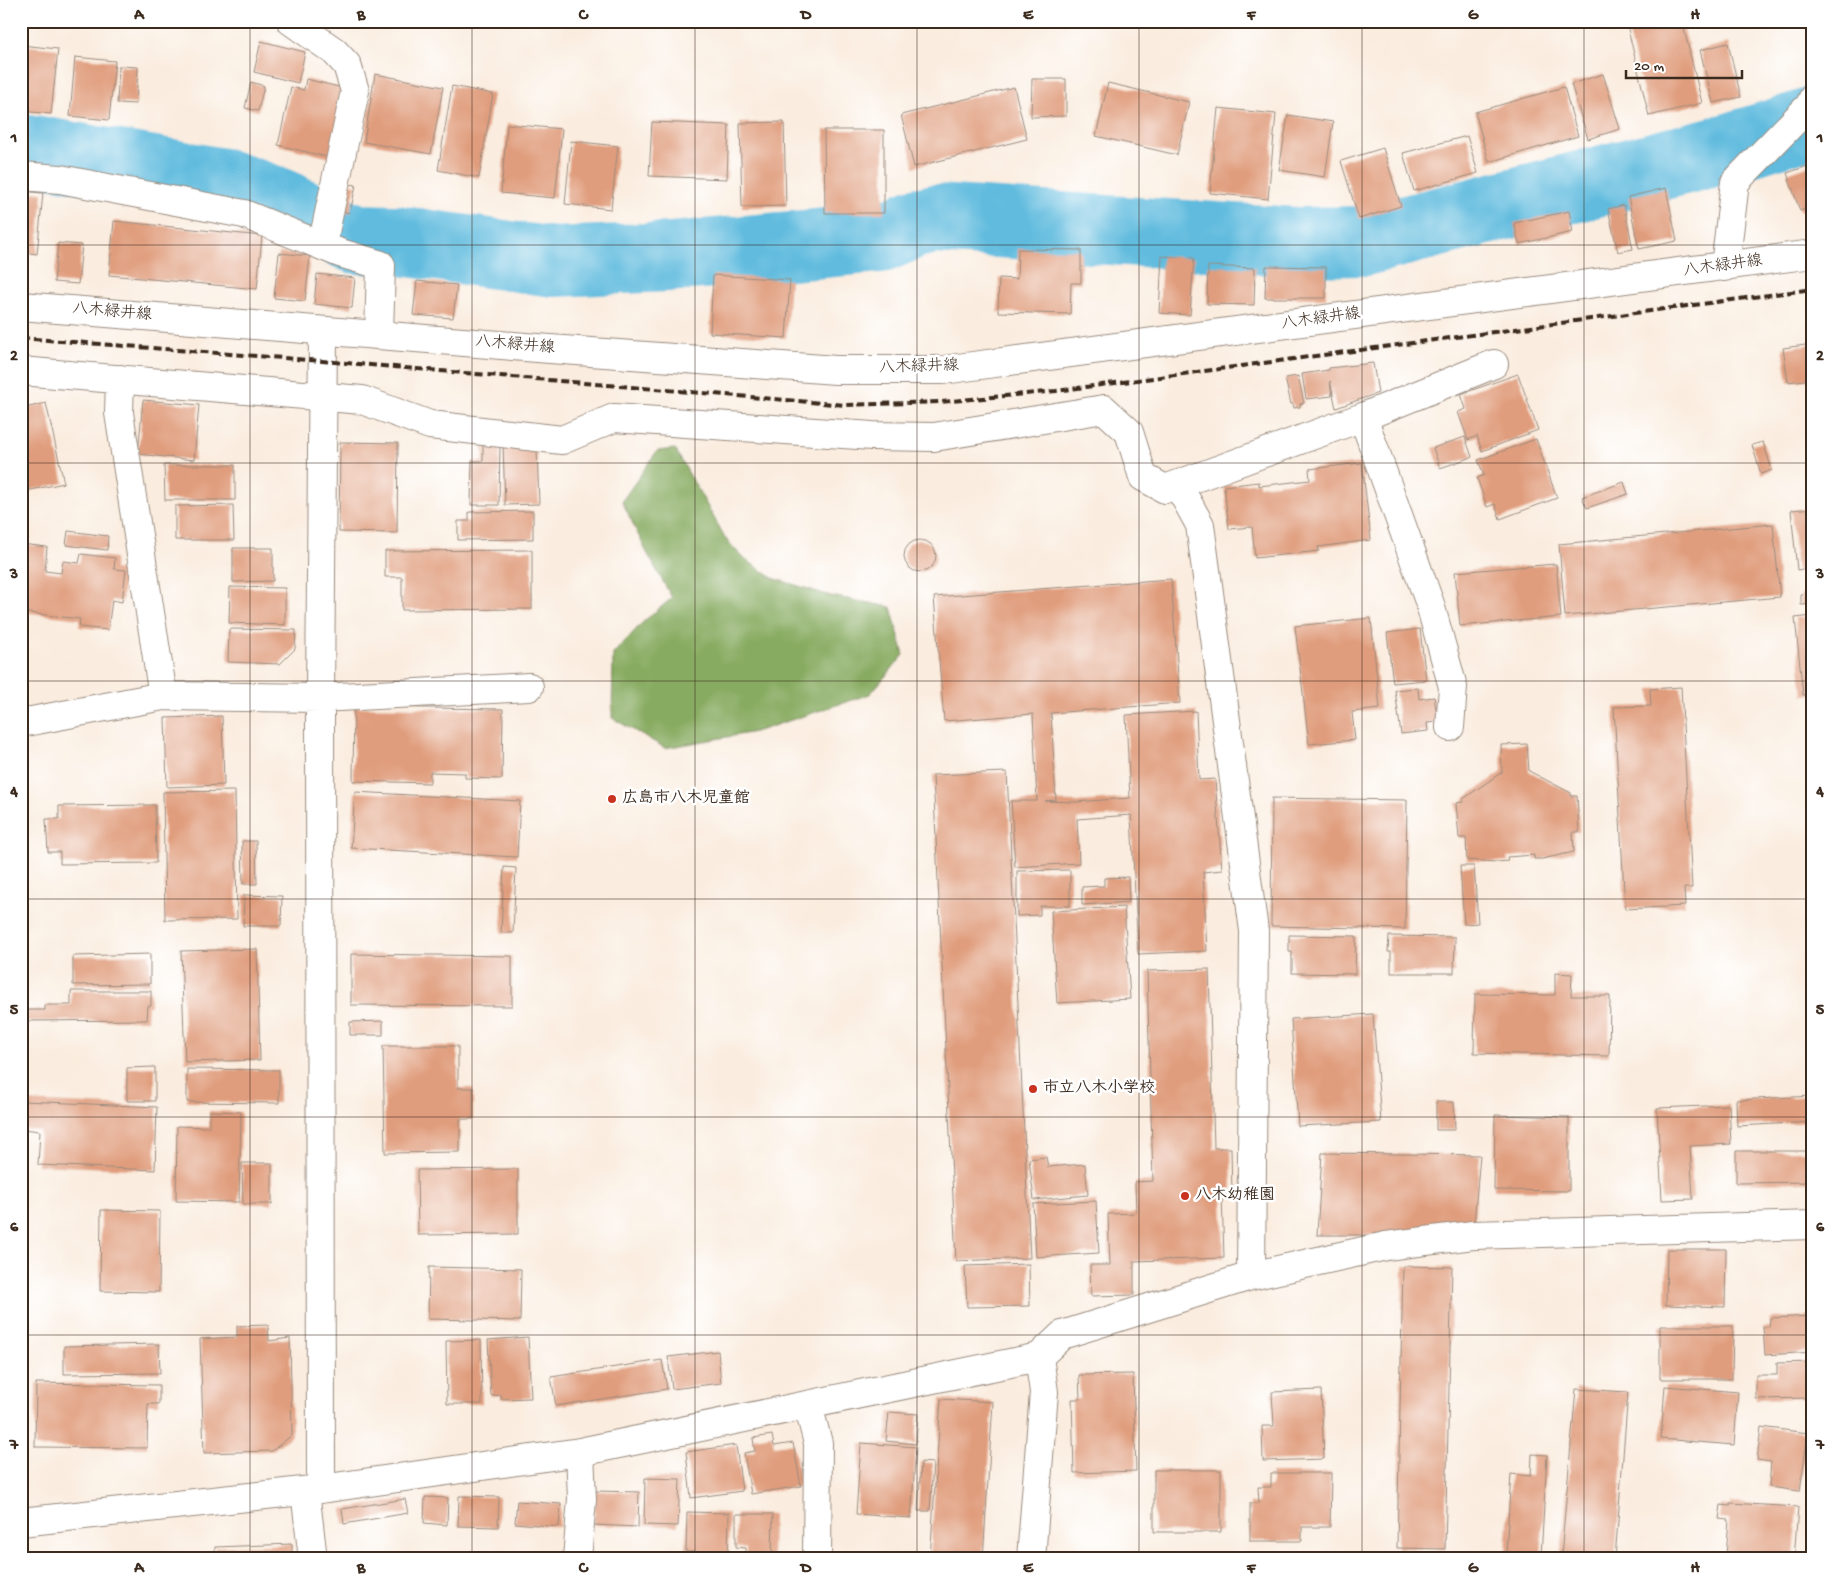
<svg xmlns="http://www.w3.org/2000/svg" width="1834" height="1580" viewBox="0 0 1834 1580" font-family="'Gochi Hand','Klee One',sans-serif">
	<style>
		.forest { fill: #87ab60; stroke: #616a3f }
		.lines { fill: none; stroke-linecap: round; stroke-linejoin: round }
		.river { stroke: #60bbde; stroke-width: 70 }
		.building { fill: #e09d7d }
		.minor-casing { stroke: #9a8b7e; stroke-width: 30 }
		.major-casing { stroke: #9a8b7e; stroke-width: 30 }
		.minor { stroke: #fff; stroke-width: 28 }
		.major { stroke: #fff; stroke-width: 28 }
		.rail { stroke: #3b2a1e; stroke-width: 4; stroke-dasharray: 8 4; stroke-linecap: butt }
		.grid { fill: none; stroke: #3b2a1e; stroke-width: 1; stroke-opacity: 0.55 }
		.poi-dot { fill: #c8321e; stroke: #fff; stroke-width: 2 }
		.labels { text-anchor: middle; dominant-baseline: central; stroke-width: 5; stroke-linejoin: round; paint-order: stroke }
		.street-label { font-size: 16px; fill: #3b2a1e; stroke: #fff }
		.poi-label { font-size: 16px; font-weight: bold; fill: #3b2a1e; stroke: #fff; text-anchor: start }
		.neatline { fill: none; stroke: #3b2a1e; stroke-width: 2 }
		.grid-label { font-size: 16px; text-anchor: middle; font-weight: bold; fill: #3b2a1e }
	</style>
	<rect width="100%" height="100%" fill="#fff"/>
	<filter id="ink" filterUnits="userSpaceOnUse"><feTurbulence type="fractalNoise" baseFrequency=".02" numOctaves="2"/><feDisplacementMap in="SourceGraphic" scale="10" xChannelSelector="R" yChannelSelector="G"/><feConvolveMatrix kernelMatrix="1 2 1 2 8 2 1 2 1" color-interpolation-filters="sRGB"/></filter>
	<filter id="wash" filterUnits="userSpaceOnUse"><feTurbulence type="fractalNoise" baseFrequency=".0096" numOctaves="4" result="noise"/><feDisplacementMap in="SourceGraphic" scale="20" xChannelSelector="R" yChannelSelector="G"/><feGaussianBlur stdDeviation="1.12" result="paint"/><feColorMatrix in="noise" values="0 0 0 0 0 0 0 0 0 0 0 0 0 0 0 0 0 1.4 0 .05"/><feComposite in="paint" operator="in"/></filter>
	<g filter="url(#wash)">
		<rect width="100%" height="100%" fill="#faecde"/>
		<!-- forest -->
		<path class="forest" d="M675,449L726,539L742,557L773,578L831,596L891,607L904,655L870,694L755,732L665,748L612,718L613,654L644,621L672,598L646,551L622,501L657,451Z"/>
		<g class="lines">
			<!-- river -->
			<path class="river" d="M21,148L223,183L278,202L356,239L394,240L554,262L669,257L881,238L915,223L935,219L1297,242L1364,241L1733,147L1813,122"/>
		</g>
		<g id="blocks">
			<!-- building -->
			<path class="building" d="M1661,21H1682L1702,103L1649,116L1628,29Z
				M261,41L305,52L298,83L254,72Z
				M1728,43L1741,97L1713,103L1700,50Z
				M21,45L58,49L51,114L21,111Z
				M75,57L115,61L109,120L70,116Z
				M119,66L138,67L136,104L117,103Z
				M375,74L443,87L431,154L364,142Z
				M1603,74L1620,129L1588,139L1571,84Z
				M306,79L347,89L331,158L278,145L291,87L304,90Z
				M1032,79H1066V116L1031,117Z
				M251,82L264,86L258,111L245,108Z
				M1108,83L1189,102L1177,155L1096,136Z
				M452,86L493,94L479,178L438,170Z
				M1014,87L1027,139L914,167L901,115Z
				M1564,87L1578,136L1489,162L1475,112Z
				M1218,108L1276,114L1268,199L1210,193Z
				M1288,115L1333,122L1325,177L1279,170Z
				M652,122L729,125L727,179L649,176Z
				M784,122L786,206L742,207L740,123Z
				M507,124L562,129L555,198L501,193Z
				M824,130H884V213H825Z
				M1467,136L1478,173L1414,191L1403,153Z
				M571,141L618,146L611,209L565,204Z
				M1383,148L1401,206L1359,219L1341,161Z
				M1813,164V206L1800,211L1787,173Z
				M341,183L356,185L350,213L335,210Z
				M1666,188L1677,241L1639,249L1628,197Z
				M21,191L43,193L37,254L21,252Z
				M1624,205L1633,249L1618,252L1608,209Z
				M1569,211L1573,232L1519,244L1514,223Z
				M114,221L262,236L257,289L109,275Z
				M58,243L82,245L78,284L54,282Z
				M1018,249L1081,250V283H1071L1070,314L998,312L999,278L1017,279Z
				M279,253L310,256L305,301L274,298Z
				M1162,256L1194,258L1190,315L1159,313Z
				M1208,266L1255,268L1254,305L1207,304Z
				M1266,266L1326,267V298H1265Z
				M317,274L355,278L352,308L314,304Z
				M713,275L790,280L786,338L710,333Z
				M417,281L457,285L453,318L413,315Z
				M1813,344V379L1788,382L1783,348Z
				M1373,363L1378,393L1336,408L1330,381L1332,396L1306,399L1302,374L1329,370V368Z
				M1518,374L1538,430L1482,451L1477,436L1468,440L1458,412L1466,409L1461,394Z
				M1298,376L1304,403L1300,404V407L1294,408L1293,404H1291L1285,378Z
				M143,400L199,405L194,460L138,454Z
				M46,403L64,483L26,491L21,473V409Z
				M1465,437L1472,457L1440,468L1433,448Z
				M1536,439L1557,498L1500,519L1495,504L1487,507L1477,478L1484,475L1478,460Z
				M340,442L398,443L397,533L339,532Z
				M1763,442L1772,470L1761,474L1752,445Z
				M483,443L500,444L499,505H471L472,461H483Z
				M503,445L537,448L539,504L505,505Z
				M1362,463L1371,540L1318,547L1319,551L1255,558L1252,527L1229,529L1224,486L1259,482V486L1310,480L1309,469Z
				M164,465H235V500H165Z
				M1624,482L1628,494L1587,508L1582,497Z
				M233,505L234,540H175V506Z
				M1813,508V568L1797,570L1791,510Z
				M533,511V539L458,540V521H469V512Z
				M1773,524L1780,597L1565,616L1559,544Z
				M68,531L108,536L107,550L66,545Z
				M904 556a16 16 0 1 1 32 0a16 16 0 1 1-32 0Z
				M21,544L47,547L45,571L61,573L63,561L79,563L81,554L115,558L114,569L126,570L122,602L112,600L108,630L79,627L80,619L21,612Z
				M233,548H273V581L233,582Z
				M532,550V609L402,610V577H385V551Z
				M1556,564L1561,617L1460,626L1455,572Z
				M1171,579L1180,703L1051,713L1056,800L1045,801L1076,802L1130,798L1126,715L1196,711L1199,780L1215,779L1222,870L1203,872L1207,951L1138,954L1131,815L1077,819L1079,863L1015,867L1011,801H1037L1033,714L944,721L934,597Z
				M230,587L285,588V625L229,623Z
				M1813,592V604L1801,605V594Z
				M1813,616V694L1803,695L1795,618Z
				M1371,618L1380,709L1352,712L1355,740L1309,744L1295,626Z
				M229,629L296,630L295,649L280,664L228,662Z
				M1420,629L1426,680L1393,683L1387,633Z
				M1681,687L1692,888H1684L1685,906L1625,909L1614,707L1651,706L1650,689Z
				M1418,688L1419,699L1434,697L1438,722L1427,723L1428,731L1401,734L1395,690Z
				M354,707L503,709L502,779L465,778V773L430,772V783L353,781Z
				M222,716L224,785L167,787L165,718Z
				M1527,744L1529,771L1571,793V796H1577L1579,832H1573L1574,852L1542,859H1534V855L1507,857L1508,861L1497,862L1467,860L1466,838H1459L1456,803L1463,802V799L1502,772L1501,745Z
				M1007,772L1030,1258L956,1261L933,775Z
				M235,791L237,919L165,920L163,792Z
				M355,792L520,801L517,857L351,848Z
				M1272,798L1407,800L1405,929L1271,926Z
				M155,805L156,863L60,864V852H48L46,819H59V806Z
				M242,841H256L257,884H243Z
				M1460,866H1474L1478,923L1464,924Z
				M504,867L516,868L513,933H501Z
				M1070,870V906H1040V915L1017,916V871Z
				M1128,877L1129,902L1082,905V887L1104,886V878Z
				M244,895L282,896L281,926H243Z
				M1124,907L1130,999L1057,1003L1051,911Z
				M1289,935L1356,936L1355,974L1292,973V952H1289Z
				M1389,936L1455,937L1454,973H1391V952H1388Z
				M257,949L260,1060L185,1062L181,951Z
				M150,954V984L73,985V956Z
				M351,954L512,956V1006L351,1005Z
				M1209,969L1214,1148H1231L1232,1194H1222L1224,1258L1134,1261V1295L1091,1296L1090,1265H1110L1108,1214L1136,1213L1135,1182L1153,1181L1147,971Z
				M1555,973L1572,974L1571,996H1610L1609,1056L1474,1053L1475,994L1555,995Z
				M71,991H151V1006H148L147,1020L26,1021L27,1010H45V1005H71Z
				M1373,1014L1381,1122L1298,1126L1291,1019Z
				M383,1021V1035H350V1022Z
				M383,1046H458V1088H473V1119H460V1152L385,1153Z
				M155,1067V1101H127V1068Z
				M187,1069L279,1070V1103L187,1102Z
				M1813,1096V1122L1737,1126L1736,1100Z
				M24,1101L157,1107L155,1170L38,1165L40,1131L23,1129Z
				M1436,1102H1454L1455,1130H1436Z
				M1729,1105L1731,1144L1690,1146L1693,1199L1662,1200L1657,1108Z
				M209,1111L241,1112L239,1202L176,1201L177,1126L209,1127Z
				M1495,1115L1569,1117V1191L1494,1190Z
				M1736,1151H1812V1182L1736,1183Z
				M1322,1153L1480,1155L1473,1235H1317Z
				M1046,1157L1048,1167L1085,1164L1088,1195L1034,1200L1029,1159Z
				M242,1163H272V1204H243Z
				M518,1169V1234L418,1235L417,1170Z
				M1096,1201L1099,1253L1036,1257L1033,1204Z
				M101,1210L160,1211L159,1292L100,1291Z
				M1667,1249H1726L1725,1307L1666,1305Z
				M1029,1264L1030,1306L967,1307L965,1266Z
				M1403,1266L1452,1267L1445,1549L1397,1548Z
				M429,1267L521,1269L520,1321L428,1319Z
				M1813,1316V1352L1765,1355L1763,1327H1769L1770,1318Z
				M268,1325L269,1341L290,1338L292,1435L272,1451L204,1453L200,1339L237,1337V1326Z
				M1660,1326H1733L1732,1379H1660Z
				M528,1337L531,1398L501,1399V1395L491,1396L488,1340Z
				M481,1340L482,1404H447L446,1341Z
				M159,1344L160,1373L64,1374V1346Z
				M718,1351L721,1383L672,1389L668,1357Z
				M662,1360L667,1389L556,1406L551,1377Z
				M1813,1362V1398L1756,1399V1375H1777V1363Z
				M1133,1374L1136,1471L1074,1473L1072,1399H1080L1079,1375Z
				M36,1383L159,1385V1404H148L147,1448L35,1447Z
				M1665,1386L1738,1392L1734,1445L1661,1439Z
				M1576,1389L1628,1392L1615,1559L1561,1556Z
				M1321,1390L1324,1459L1263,1461L1262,1426H1274L1272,1392Z
				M941,1399L993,1402L983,1559H930Z
				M889,1412L918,1414L916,1444L886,1441Z
				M1761,1427L1808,1433L1800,1491L1769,1487L1771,1462L1757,1460Z
				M772,1435L774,1446L793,1443L801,1486L751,1494L744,1453L755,1451L753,1438Z
				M861,1443L916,1447L911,1518L856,1514Z
				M736,1445L742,1491L691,1498L686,1452Z
				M1532,1454L1547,1455L1541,1556L1506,1553L1511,1474L1531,1476Z
				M921,1462L933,1463L930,1511H918Z
				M1154,1470H1221V1532H1154Z
				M1271,1473H1331L1330,1527H1302V1541H1250V1503H1259L1258,1487H1271Z
				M645,1478L680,1479L678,1526L644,1525Z
				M595,1491L639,1492L638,1527L594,1525Z
				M459,1496L499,1497L498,1527L458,1526Z
				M425,1497L448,1498L447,1525L424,1523Z
				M405,1499L408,1513L344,1524L342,1509Z
				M517,1501L561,1504L559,1527L515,1523Z
				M1730,1503L1798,1507L1794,1559H1755V1557L1726,1555L1729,1520L1719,1519L1721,1505L1730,1506Z
				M687,1512L729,1513L728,1559H698V1552H686Z
				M736,1514H773L772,1559H746V1548L736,1547Z
				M292,1544V1559H215V1547Z"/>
		</g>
	</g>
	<g filter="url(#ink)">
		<use href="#blocks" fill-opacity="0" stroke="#9a8b7e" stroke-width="1"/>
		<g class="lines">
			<defs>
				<path id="minor" d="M291,21L334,51L347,65L355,91L322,246
					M21,176L60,179L244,214L340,253L381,265L379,335
					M1725,267L1735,182L1810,105L1813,98
					M21,371L362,400L430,425L562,440L614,418L872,436L934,437L1104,409L1129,432L1143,477L1165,489L1363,417L1494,364
					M120,379L119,413L163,696
					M1363,417L1430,604L1453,687L1450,727
					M1178,485L1200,525L1254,931L1251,1276
					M21,723L163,696L320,698L529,687
					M808,1405L818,1443L817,1559
					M321,1489L320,698L323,331
					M305,1491L313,1559
					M21,1522L321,1489L580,1452L1039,1357L1062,1335L1251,1276L1386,1246L1473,1235L1813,1225
					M577,1559L582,1499L580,1452
					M1031,1559L1044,1392L1039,1357"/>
				<path id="major" d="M21,306L550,349L836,370H943L1813,254"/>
			</defs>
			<!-- minor casing -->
			<use href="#minor" class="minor-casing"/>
			<!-- major casing -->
			<use href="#major" class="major-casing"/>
			<!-- minor -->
			<use href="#minor" class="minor"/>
			<!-- major -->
			<use href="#major" class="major"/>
			<!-- rail -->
			<path class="rail" d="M21,338L322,361L846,405L941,402L1056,391L1813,289"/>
		</g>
	</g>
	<!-- grid -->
	<path class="grid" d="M250,21V1559M472,21V1559M695,21V1559M917,21V1559M1139,21V1559M1362,21V1559M1584,21V1559M21,245H1813M21,463H1813M21,681H1813M21,899H1813M21,1117H1813M21,1335H1813"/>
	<!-- markers -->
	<g class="poi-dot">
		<circle cx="612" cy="799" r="5"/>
		<circle cx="1033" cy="1089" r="5"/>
		<circle cx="1185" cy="1196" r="5"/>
	</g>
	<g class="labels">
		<!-- street labels -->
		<g class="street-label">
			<text transform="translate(1723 267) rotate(-8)">八木緑井線</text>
			<text transform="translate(112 313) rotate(5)">八木緑井線</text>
			<text transform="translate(1321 320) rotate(-8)">八木緑井線</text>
			<text transform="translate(515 346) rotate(5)">八木緑井線</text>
			<text transform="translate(919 368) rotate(-2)">八木緑井線</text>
		</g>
		<!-- poi labels -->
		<g class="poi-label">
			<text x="622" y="799">広島市八木児童館</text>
			<text x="1043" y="1089">市立八木小学校</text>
			<text x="1195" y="1196">八木幼稚園</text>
		</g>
	</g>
	<!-- margin -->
	<rect width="1834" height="1580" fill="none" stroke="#fff" stroke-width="55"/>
	<!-- scale -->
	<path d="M1626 70v8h116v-8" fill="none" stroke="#3b2a1e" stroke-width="2.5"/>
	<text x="1634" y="70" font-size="15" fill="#3b2a1e" stroke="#ffffff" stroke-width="4" paint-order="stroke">20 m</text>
	<rect x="28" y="28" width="1778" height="1524" class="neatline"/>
	<g class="grid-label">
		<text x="139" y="19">A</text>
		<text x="361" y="19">B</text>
		<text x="583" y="19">C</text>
		<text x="806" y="19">D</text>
		<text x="1028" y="19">E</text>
		<text x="1251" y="19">F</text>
		<text x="1473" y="19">G</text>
		<text x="1695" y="19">H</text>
		<text x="14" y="142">1</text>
		<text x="1820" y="142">1</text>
		<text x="14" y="360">2</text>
		<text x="1820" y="360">2</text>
		<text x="14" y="578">3</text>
		<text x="1820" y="578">3</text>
		<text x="14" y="796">4</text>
		<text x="1820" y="796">4</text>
		<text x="14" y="1014">5</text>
		<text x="1820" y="1014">5</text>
		<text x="14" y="1231">6</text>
		<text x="1820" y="1231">6</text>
		<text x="14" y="1449">7</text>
		<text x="1820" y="1449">7</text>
		<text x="139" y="1572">A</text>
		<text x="361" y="1572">B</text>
		<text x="583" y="1572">C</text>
		<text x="806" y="1572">D</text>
		<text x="1028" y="1572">E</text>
		<text x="1251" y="1572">F</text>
		<text x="1473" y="1572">G</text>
		<text x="1695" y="1572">H</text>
	</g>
</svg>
